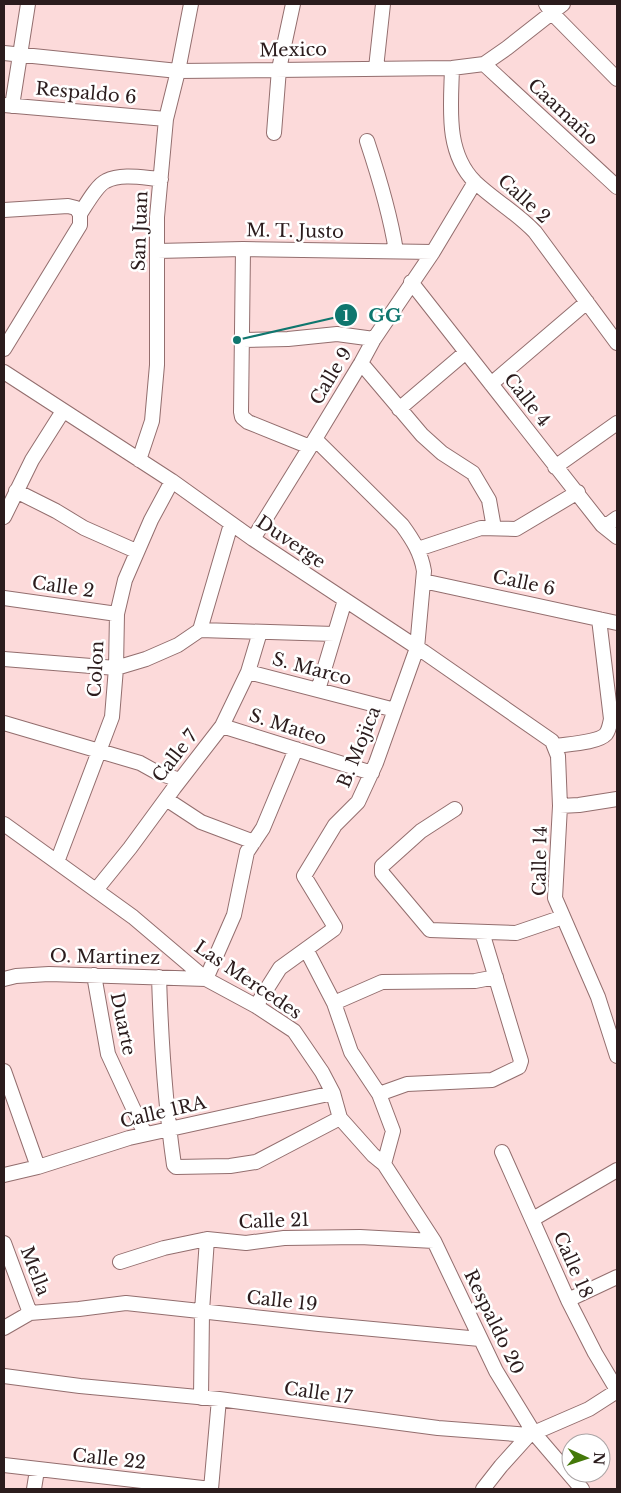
<svg xmlns="http://www.w3.org/2000/svg" width="621" height="1493" viewBox="0 0 621 1493" font-family="'Libre Baskerville',serif">
	<style>
		.lines { fill: none; stroke-linecap: round; stroke-linejoin: round }
		.minor-casing { stroke: #936e6e; stroke-width: 16 }
		.minor { stroke: #fff; stroke-width: 14 }
		.labels { text-anchor: middle; dominant-baseline: central; stroke-width: 5; stroke-linejoin: round; paint-order: stroke }
		.street-label { font-size: 18px; fill: #2b1c1d; stroke: #fff }
		.leader { fill: none; stroke: #0f766e; stroke-width: 2 }
		.callout-dot { fill: #0f766e; stroke: #fff; stroke-width: 2 }
		.mark-label { font-size: 15px; text-anchor: middle; font-weight: bold; fill: #fff }
		.callout-label { font-size: 19px; text-anchor: middle; font-weight: bold; fill: #0f766e; stroke: #fff; stroke-width: 5; stroke-linejoin: round; paint-order: stroke }
	</style>
	<rect width="100%" height="100%" fill="#fcdada"/>
	<g class="lines">
		<defs>
			<path id="minor" d="M546,4L552,13L617,79
				M4,53L178,71L452,68L484,64L507,48L563,4
				M484,64L617,187
				M376,68L383,4
				M452,68C451,107 445,152 475,182C494,200 517,213 535,232L617,343
				M4,105L166,119
				M12,106L28,4
				M274,133L279,69L293,4
				M367,141C379,177 390,213 396,251
				M4,210L68,206L76,208L80,214V225L4,349
				M80,214C86,205 97,185 106,181C122,173 144,178 161,179
				M243,249L241,412L242,417L248,422L310,447
				M157,251L243,249L433,252
				M411,282L602,525L617,537
				M243,340L288,339L337,334L374,339
				M361,363L422,435L442,453L473,473L489,500L494,528
				M4,372L172,481L253,539L424,652L552,741L558,756L560,806L555,898L598,997L617,1056
				M491,384L587,302
				M399,409L466,352
				M139,460L152,421L157,365V217L166,119L178,71L191,4
				M555,467L617,423
				M16,491L56,511L84,528L136,551
				M4,517L32,460L63,411
				M602,525L610,523L617,518
				M253,539L315,439L361,363L374,339L433,252L475,182
				M418,549L481,528L516,529L578,492
				M423,581L617,623
				M4,598L117,614
				M200,630L334,634
				M4,659L116,668L146,659L178,645L200,630L231,524
				M248,672L395,710
				M318,690L345,600
				M4,723L140,763L158,773L180,780
				M222,726L372,773
				M555,746C567,744 598,743 606,734C609,730 610,724 611,719L599,619
				M166,799L201,822L254,842
				M560,806L579,805L617,799
				M455,809L421,831L382,866V873L430,930L516,933L563,917
				M4,824L133,917L206,979L256,1006L294,1031L322,1072L333,1093L340,1118L373,1155L384,1164L434,1241L496,1371L534,1433L582,1489
				M57,862L112,717L116,668L117,614L125,580L151,520L172,481
				M96,890L130,848L174,788L222,726L248,672L260,632
				M306,949L334,1003L351,1052L379,1094L393,1131L384,1164
				M94,975L108,1054L145,1134
				M159,977C161,1040 165,1103 174,1165L176,1167L230,1166L256,1162L340,1118
				M4,979L16,976L49,974L206,979L234,915L247,852L263,828L296,749
				M334,1003L382,982L475,981L496,977
				M256,1006L280,968L334,929L335,927L304,876L335,825L358,802L376,763L417,648L424,571C421,553 413,540 402,525L315,439
				M4,1071L38,1167
				M379,1094L407,1084L492,1080L519,1067L521,1061L482,932
				M502,1152L568,1300L595,1353L617,1390
				M4,1175L38,1167L129,1138L333,1093
				M533,1219L617,1170
				M4,1243L30,1313
				M120,1262L164,1248L207,1239L246,1243L284,1238L360,1237L434,1241
				M568,1300L617,1277
				M4,1328L30,1313L79,1309L126,1303L319,1324L480,1339
				M4,1376L80,1386L219,1399L438,1428L529,1435L589,1409L617,1391
				M201,1398L202,1311L207,1239
				M4,1465L211,1489
				M34,1489L37,1470
				M211,1489L219,1399
				M483,1489L501,1466L529,1435"/>
		</defs>
		<!-- minor casing -->
		<use href="#minor" class="minor-casing"/>
		<!-- minor -->
		<use href="#minor" class="minor"/>
	</g>
	<g class="labels">
		<!-- street labels -->
		<g class="street-label">
			<text transform="translate(293 50) rotate(-1)">Mexico</text>
			<text transform="translate(86 93) rotate(5)">Respaldo 6</text>
			<text transform="translate(563 112) rotate(43)">Caamaño</text>
			<text transform="translate(524 199) rotate(42)">Calle 2</text>
			<text transform="translate(140 231) rotate(-88)">San Juan</text>
			<text transform="translate(295 231) rotate(1)">M. T. Justo</text>
			<text transform="translate(331 376) rotate(-59)">Calle 9</text>
			<text transform="translate(527 400) rotate(52)">Calle 4</text>
			<text transform="translate(291 542) rotate(34)">Duverge</text>
			<text transform="translate(524 583) rotate(12)">Calle 6</text>
			<text transform="translate(63 587) rotate(8)">Calle 2</text>
			<text transform="translate(96 669) rotate(-87)">Colon</text>
			<text transform="translate(312 669) rotate(15)">S. Marco</text>
			<text transform="translate(288 727) rotate(18)">S. Mateo</text>
			<text transform="translate(359 747) rotate(-68)">B. Mojica</text>
			<text transform="translate(175 756) rotate(-52)">Calle 7</text>
			<text transform="translate(540 861) rotate(-89)">Calle 14</text>
			<text transform="translate(105 957) rotate(1)">O. Martinez</text>
			<text transform="translate(248 980) rotate(34)">Las Mercedes</text>
			<text transform="translate(123 1024) rotate(78)">Duarte</text>
			<text transform="translate(163 1112) rotate(-13)">Calle 1RA</text>
			<text transform="translate(274 1221) rotate(-2)">Calle 21</text>
			<text transform="translate(573 1265) rotate(66)">Calle 18</text>
			<text transform="translate(35 1271) rotate(69)">Mella</text>
			<text transform="translate(282 1301) rotate(6)">Calle 19</text>
			<text transform="translate(494 1322) rotate(64)">Respaldo 20</text>
			<text transform="translate(318 1393) rotate(8)">Calle 17</text>
			<text transform="translate(109 1459) rotate(6)">Calle 22</text>
		</g>
	</g>
	<!-- callouts -->
	<path class="leader" d="M237 340L346 315"/>
	<g class="callout-dot">
		<circle cx="237" cy="340" r="5"/>
		<circle cx="346" cy="315" r="12"/>
	</g>
	<g class="mark-label">
		<text x="346" y="321">1</text>
	</g>
	<g class="callout-label">
		<text x="385" y="322">GG</text>
	</g>
	<!-- border -->
	<rect width="621" height="1493" fill="none" stroke="#2b1c1d" stroke-width="10"/>
	<!-- north arrow -->
	<g transform="translate(586 1458) rotate(93)"><circle r="24" fill="#ffffff" stroke="#aaa4a5"/>
	<path d="M0-4L9 19L0 12L-9 19Z" fill="#447909"/>
	<text y="-8" font-size="14" font-weight="bold" text-anchor="middle" fill="#2b1c1d">N</text>
	</g>
</svg>
